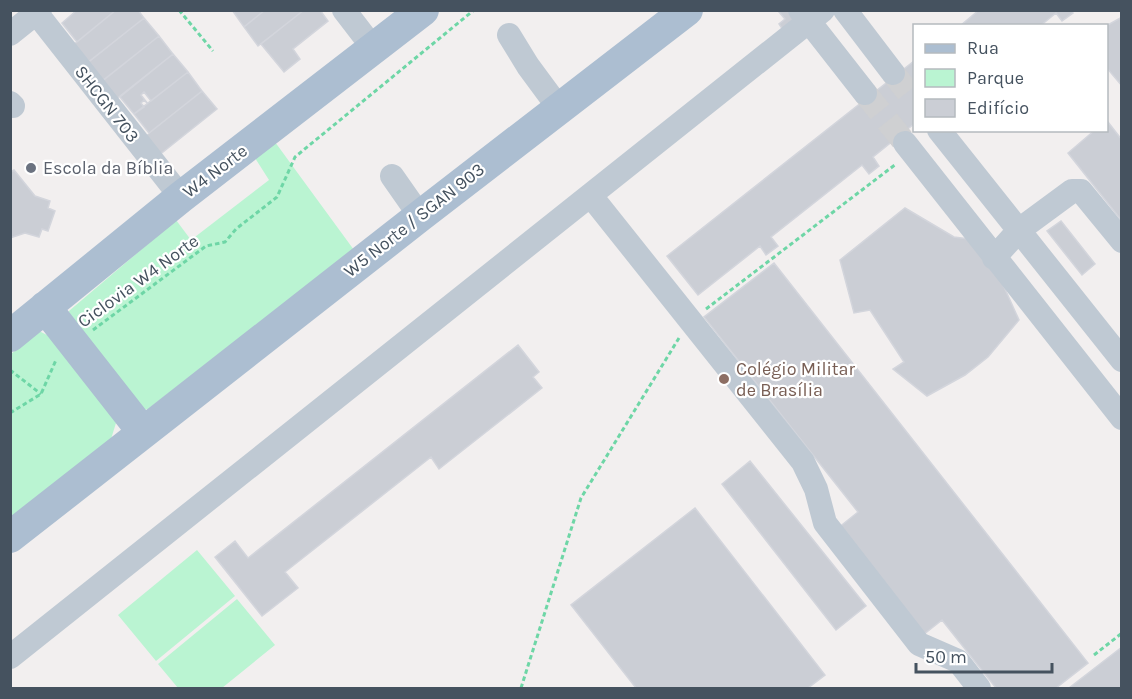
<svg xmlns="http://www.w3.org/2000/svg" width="1132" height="699" viewBox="0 0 1132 699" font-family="Karla,sans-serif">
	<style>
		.green { fill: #baf4d2 }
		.building { fill: #cbced5; stroke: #d3d5dc; stroke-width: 1.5 }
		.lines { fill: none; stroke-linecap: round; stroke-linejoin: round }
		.minor-tunnel { stroke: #cfd0d2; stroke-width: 24; stroke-dasharray: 24 12; stroke-linecap: butt }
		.path { stroke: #6ed6a6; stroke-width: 3; stroke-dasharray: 4.5 3; stroke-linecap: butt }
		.minor { stroke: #bfc9d3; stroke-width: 24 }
		.major { stroke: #acbed1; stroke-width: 32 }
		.worship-dot { fill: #6b7280; stroke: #fff; stroke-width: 2 }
		.education-dot { fill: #8d6e63; stroke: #fff; stroke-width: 2 }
		.labels { text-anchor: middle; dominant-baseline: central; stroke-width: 4.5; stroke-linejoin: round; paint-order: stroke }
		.street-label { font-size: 18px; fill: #45525f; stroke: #fff }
		.worship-label { font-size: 18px; fill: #5b616d; stroke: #fff; text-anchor: start }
		.education-label { font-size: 18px; fill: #785e54; stroke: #fff; text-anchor: start }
	</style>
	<rect width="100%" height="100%" fill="#f2efef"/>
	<!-- green -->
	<path class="green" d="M275,142L354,250L148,409L139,411L70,327L69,311L176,220L191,240L269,180L255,158Z
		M39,331L49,336L112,415L116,423L111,439L11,518V354Z
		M197,550L235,596L156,661L118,615Z
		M237,599L275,645L222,688H178L158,664Z"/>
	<!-- building -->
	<path class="building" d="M77,10H116L77,42L62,23Z
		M116,10H138L144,18L87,63L73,45Z
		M232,10H265L244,27Z
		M265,10H304L258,46L244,27Z
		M304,10H320L328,21L293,49L300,59L284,72L261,44Z
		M781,10H795L800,17L783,30L779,24L785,19L779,12Z
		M979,10H1071L1073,13L1062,21L1056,13L1040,26H960Z
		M1122,17V86L1106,67V26Z
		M144,18L159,36L100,83L85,65Z
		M159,36L173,54L115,100L101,82Z
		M173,54L188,72L151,101L144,92L141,95L148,104L144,100L141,103L144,107L134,114L120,97Z
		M914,61V124L873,157L879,166L869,174L862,165L771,237L778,246L766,255L760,246L698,295L667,256Z
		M188,72L202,91L149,133L134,114Z
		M202,91L217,109L158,156L143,138Z
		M1108,122L1122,140V221L1068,153L1095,130H1106Z
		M14,170L35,196L50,201L48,208L55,211L48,231L42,229L39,237L25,233L10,238V172Z
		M905,208L954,237L969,239L1000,278L1019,320L988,357L965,375L927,396L893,369L904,362L870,310L854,313L840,260Z
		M1061,221L1095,264L1082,275L1047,231Z
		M774,263L1088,663L1056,688H996L942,620L923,635L838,528L858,512L704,317Z
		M518,345L539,372L533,377L542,388L439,469L431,457L285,572L298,588L262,616L215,557L235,541L248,558Z
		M750,461L866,606L836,630L722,484Z
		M695,508L825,675L808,688H636L571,605Z
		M1122,647V688H1069Z"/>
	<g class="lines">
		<!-- minor-tunnel -->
		<path class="minor-tunnel" d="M893,73L914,100
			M865,93L905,143"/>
		<!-- path -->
		<path class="path" d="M179,10L213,51
			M706,309L896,164
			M93,330L206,246L225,242L236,229L277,197L295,157L474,10
			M10,370L41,394
			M10,413L41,394L56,360
			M1094,655L1122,633
			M521,688L581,498L679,338"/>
		<!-- minor -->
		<path class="minor" d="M34,10L181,197
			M344,10L374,49
			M800,10L865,93
			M845,10L893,73
			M10,34L40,10
			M509,35L528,66L559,108
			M10,103L13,106
			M939,130L1122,360
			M905,143L1122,418
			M392,176L420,216
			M591,196L803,462L816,489L825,523L919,644L958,661L979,688
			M994,258L1019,230L1072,191H1081L1122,241
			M10,657L823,10"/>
		<!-- major -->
		<path class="major" d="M45,307L143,432
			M10,336L181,197L423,10
			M10,537L420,216L687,10"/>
	</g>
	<!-- markers -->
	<circle class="worship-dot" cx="31" cy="168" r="6"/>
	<circle class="education-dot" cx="724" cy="379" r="6"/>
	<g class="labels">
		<!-- street labels -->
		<g class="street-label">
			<text transform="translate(107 104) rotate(52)">SHCGN 703</text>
			<text transform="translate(215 171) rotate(-37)">W4 Norte</text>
			<text transform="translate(414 220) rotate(-38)">W5 Norte / SGAN 903</text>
			<text transform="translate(138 281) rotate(-36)">Ciclovia W4 Norte</text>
		</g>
		<!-- worship labels -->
		<g class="worship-label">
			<text x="43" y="168">Escola da Bíblia</text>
		</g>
		<!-- education labels -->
		<g class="education-label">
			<text x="736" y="369">Colégio Militar<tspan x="736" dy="21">de Brasília</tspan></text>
		</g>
	</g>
	<!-- border -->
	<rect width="1132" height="699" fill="none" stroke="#45525f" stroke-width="24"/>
	<!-- legend -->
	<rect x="913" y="24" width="195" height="108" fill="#ffffff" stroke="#b5babf" stroke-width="1.5"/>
	<rect x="925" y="44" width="30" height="9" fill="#acbed1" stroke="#b5babf" stroke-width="1.5"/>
	<text x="967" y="54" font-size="18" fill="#45525f">Rua</text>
	<rect x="925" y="69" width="30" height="18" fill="#baf4d2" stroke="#b5babf" stroke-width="1.5"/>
	<text x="967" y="84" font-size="18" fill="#45525f">Parque</text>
	<rect x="925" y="99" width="30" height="18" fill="#cbced5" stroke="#b5babf" stroke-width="1.5"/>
	<text x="967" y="114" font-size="18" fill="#45525f">Edifício</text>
	<!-- scale -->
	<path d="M916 663v9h136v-9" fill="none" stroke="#45525f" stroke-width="3"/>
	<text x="925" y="663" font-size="18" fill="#45525f" stroke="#ffffff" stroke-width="4.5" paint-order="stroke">50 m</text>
</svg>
